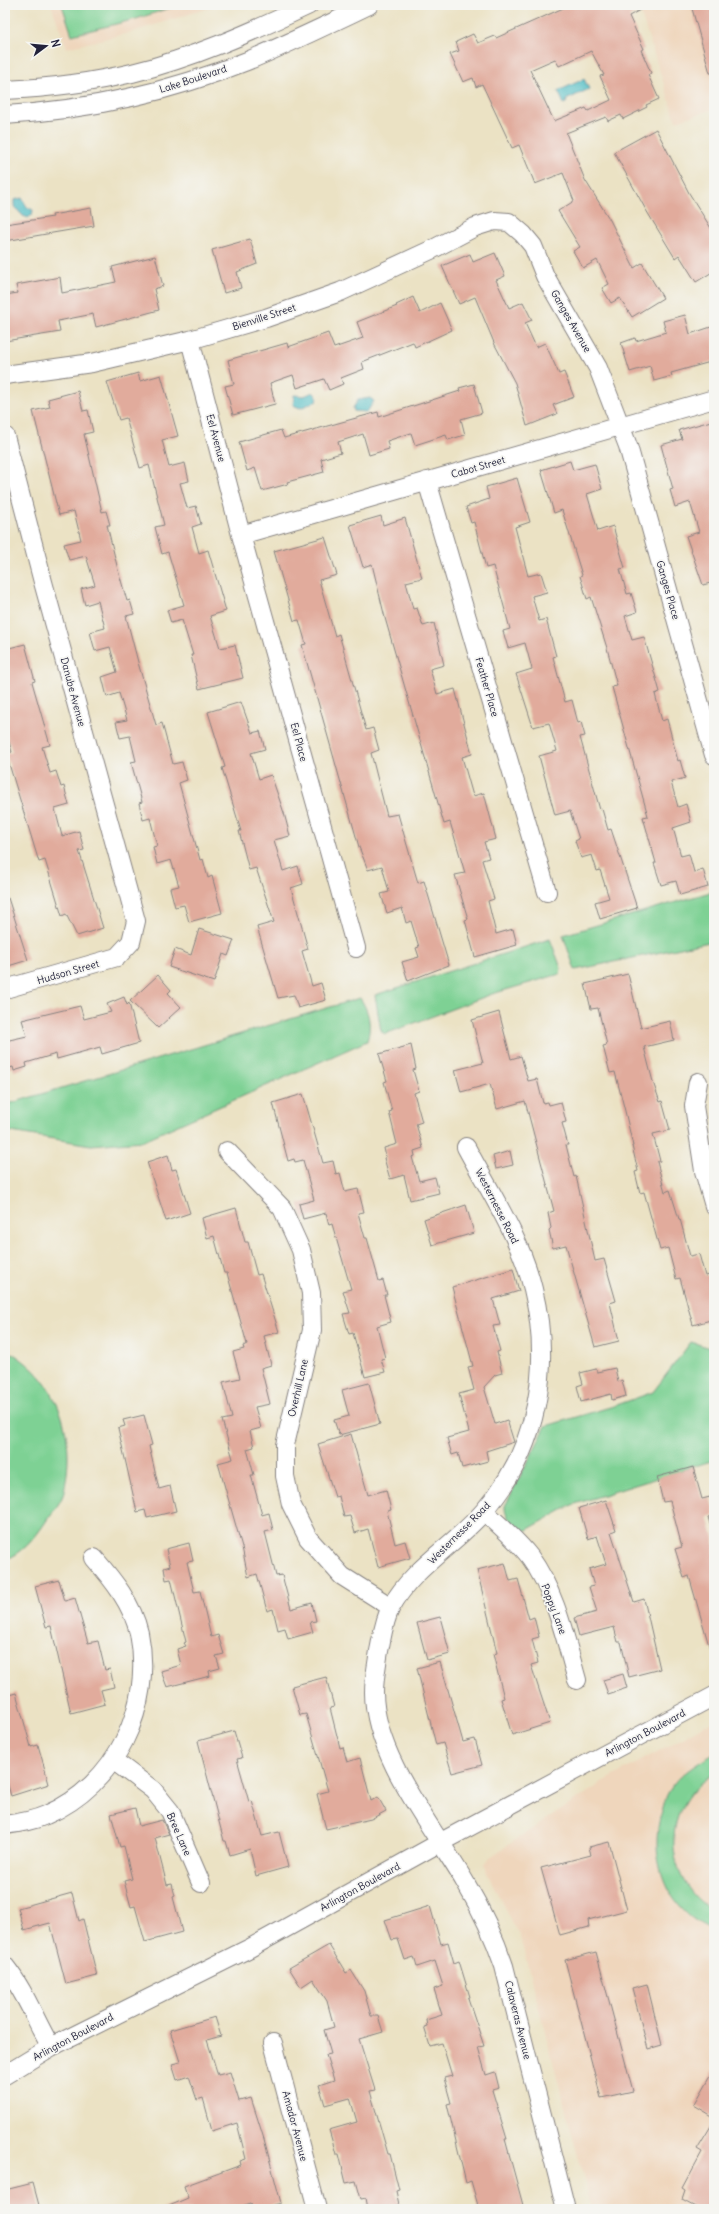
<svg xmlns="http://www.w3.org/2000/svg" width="719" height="2214" viewBox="0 0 719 2214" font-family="Delius,sans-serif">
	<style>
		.built { fill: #efd6bc }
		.green { fill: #7ed194; stroke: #507a68 }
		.water { fill: #4dbcc3; stroke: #386f7f }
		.building { fill: #e1ab9c; fill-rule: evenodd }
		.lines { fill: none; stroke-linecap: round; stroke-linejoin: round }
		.minor-casing { stroke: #868280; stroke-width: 20 }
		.minor { stroke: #fff; stroke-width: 18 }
		.labels { text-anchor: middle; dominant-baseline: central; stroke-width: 3.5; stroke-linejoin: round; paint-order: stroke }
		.street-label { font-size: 10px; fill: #22223b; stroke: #f6f6f2 }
	</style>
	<rect width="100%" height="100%" fill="#f6f6f2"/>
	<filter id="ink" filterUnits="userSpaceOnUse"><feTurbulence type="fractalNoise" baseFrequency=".025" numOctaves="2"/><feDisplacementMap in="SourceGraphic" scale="8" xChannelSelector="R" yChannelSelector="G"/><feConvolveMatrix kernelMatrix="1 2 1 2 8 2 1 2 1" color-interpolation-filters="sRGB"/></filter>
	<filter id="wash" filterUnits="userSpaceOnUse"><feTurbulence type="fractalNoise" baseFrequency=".012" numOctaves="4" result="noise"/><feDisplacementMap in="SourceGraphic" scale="16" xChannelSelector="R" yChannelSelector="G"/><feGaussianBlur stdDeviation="0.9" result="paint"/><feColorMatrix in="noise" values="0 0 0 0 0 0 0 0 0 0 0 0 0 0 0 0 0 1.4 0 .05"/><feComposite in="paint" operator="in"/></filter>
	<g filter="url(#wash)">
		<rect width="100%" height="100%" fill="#ebe2c4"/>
		<!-- built -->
		<path class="built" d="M51,5H218L129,33L67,48Z
			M638,5H714V109L676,121Z
			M714,1720V2209H592L520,1937L487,1873L485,1864L490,1857L605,1781Z"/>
		<!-- green -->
		<path class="green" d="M62,5H179L136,19L72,35Z
			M714,891V941L575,970L563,935Z
			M550,939L561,968L560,974L492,994L385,1034L381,1031L375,995Z
			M360,998C369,1011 372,1026 367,1041L142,1141L91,1145L5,1131V1105Z
			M691,1342L714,1349V1460L572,1505L523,1532C514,1524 504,1518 505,1506L546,1426L617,1405L653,1392Z
			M5,1349C59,1378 78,1437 63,1495C60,1504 50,1515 45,1523C34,1539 23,1553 5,1560Z
			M714,1754V1774C660,1803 661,1881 714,1911V1930C666,1913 647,1856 662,1811C664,1805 665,1798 668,1793C678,1775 696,1764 714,1754Z"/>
		<!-- water -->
		<path class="water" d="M584,79L589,89L566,100L567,102L564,104L558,91Z
			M22,198L27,207L33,210L32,215L28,218L23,216L14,206V200Z
			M313,392L318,397L317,401L300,408L293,405L294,395L304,396Z
			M370,398L374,401L367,412L354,411L353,408L358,400Z"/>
		<g id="blocks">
			<!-- building -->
			<path class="building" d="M570,5H649L629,16L644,49L641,50L651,73L648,75L659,99L646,105L647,107L623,119L621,115L608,121L606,117L566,133L585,180L610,220L634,268L642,263L663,298L632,317L620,298L611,303L602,288L609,284L597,260L583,268L573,251L580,247L558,211L574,201L563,173L535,184L519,145L512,148L482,84L476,87L473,78L463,82L450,54L459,51L456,42L473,34L478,43L495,36L496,38ZM591,51L604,75L600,76L611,100L588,111L586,108L554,121L530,70L555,59L559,66Z
				M691,5H714V73H710Z
				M656,129L689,193L714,233V271L696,282L679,255L675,258L646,210L614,152Z
				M91,208L94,226L5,241V224L53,217L52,215Z
				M250,239L257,264L237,272L241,288L224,293L212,250Z
				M495,253L505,276L496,280L509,308L523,302L532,320L525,323L536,347L545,343L559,374L564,372L574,397L553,405L557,414L527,426L515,383L495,345L475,297L459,304L442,266L470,254L473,262Z
				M155,256L163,286L154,289L159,310L96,327L93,314L58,321L60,332L5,341V295L18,293L16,285L60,277L62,293L116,282L112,267Z
				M413,297L420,313L440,303L452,330L415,347L413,342L362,362L364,369L341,378L343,384L329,390L324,379L297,388L293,375L270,383L275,404L233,415L225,386L234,384L228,360L287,343L288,347L328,333L334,348L363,338L357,322L397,306L396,305Z
				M685,315L690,334L714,326V361L671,373L672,376L654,381L650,366L630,372L621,343L635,338L636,341L666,332L663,321Z
				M138,373L140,381L161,375L178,436L162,440L169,467L185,463L189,481L180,483L187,508L196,506L201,524L192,527L199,553L208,550L226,611L210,616L220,648L235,645L243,678L199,689L191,655H193L182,620L171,623L167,610L184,605L168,552L162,554L155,527L164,525L149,465L140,468L126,418L119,420L107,382Z
				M474,384L482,413L461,419L465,435L448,440L446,435L415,445L411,433L387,441L389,449L369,455L363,434L338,442L341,453L321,459L324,472L287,482L288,484L262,491L255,468L247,471L239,442L281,430L284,438L378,412L379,417L460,391L459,388Z
				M78,391L83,411L88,410L93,432L84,434L102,512L106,511L110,525H107L118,570L127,601L130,600L134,614L126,616L139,666L156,725L162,723L173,764L182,762L187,780L179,783L200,860L203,859L208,878L212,876L222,913L189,922L184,905L175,907L170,888L179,886L171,860L157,864L153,847L157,846L150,818L143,820L139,803L142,802L131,762L136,761L130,736L120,738L116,722L127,720L119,693L107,697L102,677L117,672L110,647L95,651L90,632L105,628L98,601L85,605L81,589L95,585L86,556L69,560L64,544L81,540L74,511L59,515L33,411L50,407L48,399Z
				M711,421L714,433V582L703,585L686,536L699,532L690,502L675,507L670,490L673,489L661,445L682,439L679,430Z
				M570,461L573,470L595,464L602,489L587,494L598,531L613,526L625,568L620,569L627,594L631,593L637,612L625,616L632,640L644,637L660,692L655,694L662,721L667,719L678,761L680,760L685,778L671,782L678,807L686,804L691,822L673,828L681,856L689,854L694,872L703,869L708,887L680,895L676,881L661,885L654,863H656L643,817L648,816L612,687L617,686L607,648L591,597L587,599L580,576L582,575L562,510L554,513L541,470Z
				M517,478L530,522L515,527L528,576L541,573L547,592L532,596L539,621L546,619L556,656L553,657L565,702L572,700L578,723L581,722L585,736L580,737L600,810L602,809L608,830L611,829L637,908L600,919L595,902L609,898L600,870L597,871L592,855L581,858L575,841L579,839L570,811L555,815L539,756L557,751L549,723L533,727L516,674L532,669L525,643L508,648L503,631L510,629L493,566L486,568L474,522L471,523L466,507L489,499L486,487Z
				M381,516L383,525L405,518L422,578L406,582L413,609L417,608L423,626L434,623L444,665L430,669L437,694L455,689L472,754L462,757L473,796L484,793L496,839L484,842L489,858L482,860L494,899L488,901L496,934L513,929L517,945L475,957L465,920L468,919L455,875L465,873L450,822L444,824L385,618L372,564L363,567L350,525Z
				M325,537L337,575L319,580L335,636L339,634L366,730L373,728L379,750L371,753L387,816L398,814L418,883L424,881L449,965L408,981L402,962L419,957L416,948L419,947L411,921L406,923L402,908L387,913L381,894L389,892L382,866L368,870L359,847L302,645L306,644L299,620L294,621L274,551Z
				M25,644L35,681L32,682L50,745L42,747L50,773L56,771L61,787L64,786L69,805L55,809L62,836L79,831L84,850L79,851L103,928L77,936L66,914L62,916L45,860L39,862L6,754L12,752L5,729V649Z
				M241,702L252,733L260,731L265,749L251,753L259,779L271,775L284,813L290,836L274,840L283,871L298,866L303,884L291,888L308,949L302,951L312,986L321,983L326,1000L298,1008L294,995L278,998L257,927L274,922L256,868L249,870L239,831H241L222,768L225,767L208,712Z
				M5,898H8L28,960L5,967Z
				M199,929L234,940L228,956L223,954L214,982L169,967L175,949L191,955Z
				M628,974L641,1028L670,1021L674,1040L644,1047L653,1082L660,1102L662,1101L670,1130L653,1134L660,1161L657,1162L665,1192L670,1190L679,1219H680L690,1256L699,1254L705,1276L714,1274V1319L693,1325L680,1278L676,1279L668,1248L660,1250L644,1192L640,1193L635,1172L638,1171L632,1146H633L625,1111L615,1072L610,1073L603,1046L607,1045L598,1008L591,1009L585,984Z
				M158,975L171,990L168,993L181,1007L158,1028L130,1001Z
				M124,997L127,1005L129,1003L139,1043L102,1054L100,1047L57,1059L56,1054L26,1063L27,1067L14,1071L13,1067L5,1069V1041L27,1036L22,1020L80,1006L84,1019L111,1012L107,1004Z
				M499,1012L511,1059L521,1056L528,1081L537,1079L543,1103L548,1102L549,1105L561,1102L566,1122L562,1123L568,1145H566L574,1177L576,1176L595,1261L604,1259L616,1301L610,1303L619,1341L595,1347L566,1245L553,1248L549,1230L551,1228L548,1213L554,1211L525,1101L497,1109L490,1084L461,1092L455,1070L483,1063L472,1020Z
				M411,1045L416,1069L413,1070L419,1091L414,1093L422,1122L416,1124L423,1148L414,1151L415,1156L412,1157L419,1181L435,1177L439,1193L410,1200L404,1175L390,1179L384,1158L386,1157L384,1148L397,1144L389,1112L392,1111L384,1082L387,1081L379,1054Z
				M303,1094L323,1163L333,1161L336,1174L340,1173L345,1192L358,1189L364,1212L358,1213L365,1238H367L379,1281L383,1280L387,1295H384L391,1322L377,1326L385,1358L381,1359L385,1372L365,1377L353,1333L349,1334L343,1314L350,1313L343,1291L351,1289L332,1224L329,1225L326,1213L303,1219L299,1204L314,1200L303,1160L295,1162L294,1159L288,1161L273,1103Z
				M510,1151L513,1165L496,1169L493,1156Z
				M168,1155L172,1170L176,1169L190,1213L166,1221L147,1162Z
				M466,1205L474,1233L432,1245L424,1219Z
				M236,1208L245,1242H248L257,1275L261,1274L279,1332L264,1336L271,1365L261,1368L270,1404L255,1407L261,1428L250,1431L254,1447L247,1449L254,1475H251L262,1515L269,1513L273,1530L265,1532L276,1576L282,1575L291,1609L312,1603L316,1621L310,1622L313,1632L288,1639L285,1628L278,1630L273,1609L267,1611L257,1574L248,1577L242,1547L218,1463L233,1459L222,1420L232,1418L223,1382L240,1378L233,1352L244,1349L243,1346L247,1344L227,1273H224L214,1236L207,1238L202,1218Z
				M513,1269L519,1291L493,1299L500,1325L493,1326L500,1351L497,1352L502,1373L495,1375L484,1387L495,1424L507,1420L514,1442L486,1451L488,1461L462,1468L458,1453L452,1455L447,1438L469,1432L459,1394L474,1390L468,1367L473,1366L452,1287Z
				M615,1368L618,1382L622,1380L626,1396L612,1400L611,1394L581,1402L577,1386L583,1384L580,1373L596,1369L597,1372Z
				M369,1383L380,1424L339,1435L334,1420L349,1416L342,1390Z
				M144,1415L152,1445L149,1446L159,1489L170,1486L176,1511L147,1518L145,1510L137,1512L118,1428L125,1426L123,1420Z
				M351,1434L368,1495L386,1490L391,1510L387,1511L395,1544L405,1541L410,1558L378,1567L368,1529L355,1533L350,1516L344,1517L339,1496L335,1497L318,1444Z
				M693,1467L702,1499L710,1497L714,1512V1515L708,1517L714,1537V1648L710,1649L689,1576L684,1578L675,1549L682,1547L670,1501L663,1502L657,1477Z
				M606,1500L616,1530L611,1532L634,1602L644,1599L660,1669L629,1677L621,1642H618L614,1627L579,1636L574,1618L597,1612L589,1587L594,1586L589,1569L606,1564L597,1536L588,1539L579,1508Z
				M189,1543L193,1561L187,1562L194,1592L200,1591L211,1637L218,1635L224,1654L216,1656L220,1668L209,1671L210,1676L167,1687L161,1671L181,1665L177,1649L186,1646L184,1643L186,1642L171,1579L166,1580L164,1568L170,1566L166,1549Z
				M505,1563L510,1581L518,1579L529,1619L534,1617L539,1637L532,1639L538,1663L531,1665L550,1723L512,1735L501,1699L504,1698L493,1654L497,1653L477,1570Z
				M59,1580L65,1601L75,1598L88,1643L98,1641L105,1670L110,1669L114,1687L101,1690L105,1704L71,1713L51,1626L46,1627L35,1586Z
				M440,1617L450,1654L427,1660L417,1623Z
				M440,1662L463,1742L475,1739L482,1765L452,1773L443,1743L436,1745L417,1668Z
				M623,1674L627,1688L608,1694L603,1680Z
				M326,1677L334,1707L330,1708L340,1748L343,1747L347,1762L360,1758L371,1801L378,1797L386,1811L371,1819L326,1829L317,1794L328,1791L306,1714L300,1715L292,1686Z
				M16,1693L31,1747L38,1745L49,1784L11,1796L5,1775V1696Z
				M234,1731L242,1758L237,1759L249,1802L252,1801L262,1836L279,1832L288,1867L256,1876L250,1849L230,1855L226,1841H224L198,1741Z
				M135,1808L139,1826L162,1820L169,1834L155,1838L167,1885L172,1884L175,1896L173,1897L182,1932L145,1942L135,1906L131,1907L124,1881L132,1879L124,1846L120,1847L111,1814Z
				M609,1842L627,1910L588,1920L589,1927L560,1935L541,1868L591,1855L589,1847Z
				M72,1893L79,1921L83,1919L97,1976L66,1984L50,1923L24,1930L18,1908Z
				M430,1906L441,1944L448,1942L454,1963L459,1961L470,1997L468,1998L484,2046L478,2047L486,2075L495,2072L499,2088L492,2090L507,2139H505L524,2209H479L471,2181L466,2183L447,2104L451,2103L444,2078L452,2076L442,2043L430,2046L424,2027L427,2026L426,2020L442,2015L434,1989L443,1986L435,1961L417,1967L414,1957L405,1960L398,1939L392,1940L385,1920Z
				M329,1945L346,1973L351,1970L364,1991L371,2016H378L383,2032L359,2039L375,2090L370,2091L388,2154H390L399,2190L396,2191L400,2209H368L366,2198L361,2199L356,2181L346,2183L339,2154H336L329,2130L357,2122L350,2098L325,2105L319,2085L334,2080L326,2055L331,2054L324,2030L334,2027L327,2001L313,1979L301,1987L289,1968Z
				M596,1952L633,2091L601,2098L565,1960Z
				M647,1984L662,2045L648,2049L632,1988Z
				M215,2017L221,2036L207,2040L218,2075L230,2072L239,2101L251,2098L264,2139L281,2203L259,2209H253L251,2203L233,2209H162L188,2198L184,2186L241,2165L240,2161L246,2159L237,2123L212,2131L203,2098L197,2100L189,2076L177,2080L172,2064L180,2062L170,2030Z
				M714,2070V2117L694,2105Z
				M714,2121V2209H699L682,2200L685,2191L682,2189L702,2152L697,2149Z
				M33,2183L40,2209H5V2190Z"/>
		</g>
	</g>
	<g filter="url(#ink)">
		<use href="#blocks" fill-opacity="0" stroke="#868280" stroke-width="1"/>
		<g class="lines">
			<defs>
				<path id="minor" d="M5,90C48,88 90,83 132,73C193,58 252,32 309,5
					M5,115C88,110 170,92 247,61C288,44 329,24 369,5
					M190,340L241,535L356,948
					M5,375L92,363L190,340L266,318L340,292L433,249L475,227L494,221L509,222L523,234L533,246L545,276L598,368L628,446L714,755
					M5,436L43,582L136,921L131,942L117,957L5,989
					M427,481L547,892
					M241,535L714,399
					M698,1082L694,1106L704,1171L714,1206
					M466,1147C490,1192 521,1239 533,1289C552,1367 538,1449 484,1511C456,1544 413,1567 391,1607C384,1620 382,1637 379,1651C377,1664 374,1679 374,1692C374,1757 434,1828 465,1882C481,1909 494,1936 504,1966L566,2209
					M227,1151L282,1208L301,1250L311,1293L312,1330L285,1445V1476L291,1504L308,1538L342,1576L391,1607
					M484,1511C499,1525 517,1540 530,1557C556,1593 565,1638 577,1680
					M113,1760L153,1790L170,1811L201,1883
					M5,1825C19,1823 33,1821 46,1815C116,1785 154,1706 139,1633C132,1603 113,1580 94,1558
					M5,1966C25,1991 35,2020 51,2047
					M273,2043L317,2209
					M5,2075L51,2047L250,1948L441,1842L714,1696"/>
			</defs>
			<!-- minor casing -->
			<use href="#minor" class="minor-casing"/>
			<!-- minor -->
			<use href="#minor" class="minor"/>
		</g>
	</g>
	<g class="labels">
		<!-- street labels -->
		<g class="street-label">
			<text transform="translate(193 79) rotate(-18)">Lake Boulevard</text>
			<text transform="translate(264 317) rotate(-18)">Bienville Street</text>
			<text transform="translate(571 321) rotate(60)">Ganges Avenue</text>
			<text transform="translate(216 438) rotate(75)">Eel Avenue</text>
			<text transform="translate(478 467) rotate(-16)">Cabot Street</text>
			<text transform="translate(668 590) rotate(74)">Ganges Place</text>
			<text transform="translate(487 687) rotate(74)">Feather Place</text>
			<text transform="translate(73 692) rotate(75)">Danube Avenue</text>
			<text transform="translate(299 742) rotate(75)">Eel Place</text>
			<text transform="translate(68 972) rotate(-16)">Hudson Street</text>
			<text transform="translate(497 1206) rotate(63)">Westernesse Road</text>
			<text transform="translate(298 1388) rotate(-77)">Overhill Lane</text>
			<text transform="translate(459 1533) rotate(-45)">Westernesse Road</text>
			<text transform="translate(554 1609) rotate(69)">Poppy Lane</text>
			<text transform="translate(645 1733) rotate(-28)">Arlington Boulevard</text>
			<text transform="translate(179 1834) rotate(66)">Bree Lane</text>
			<text transform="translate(360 1887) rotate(-29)">Arlington Boulevard</text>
			<text transform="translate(518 2020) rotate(76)">Calaveras Avenue</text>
			<text transform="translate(73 2037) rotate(-28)">Arlington Boulevard</text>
			<text transform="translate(295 2126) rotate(75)">Amador Avenue</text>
		</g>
	</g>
	<!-- margin -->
	<rect width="719" height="2214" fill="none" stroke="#f6f6f2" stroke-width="20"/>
	<!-- north arrow -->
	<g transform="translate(46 46) rotate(74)" stroke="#f6f6f2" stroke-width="3" paint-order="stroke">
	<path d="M0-3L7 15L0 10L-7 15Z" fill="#22223b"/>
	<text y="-6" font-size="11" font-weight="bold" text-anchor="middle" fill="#22223b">N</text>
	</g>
</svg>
